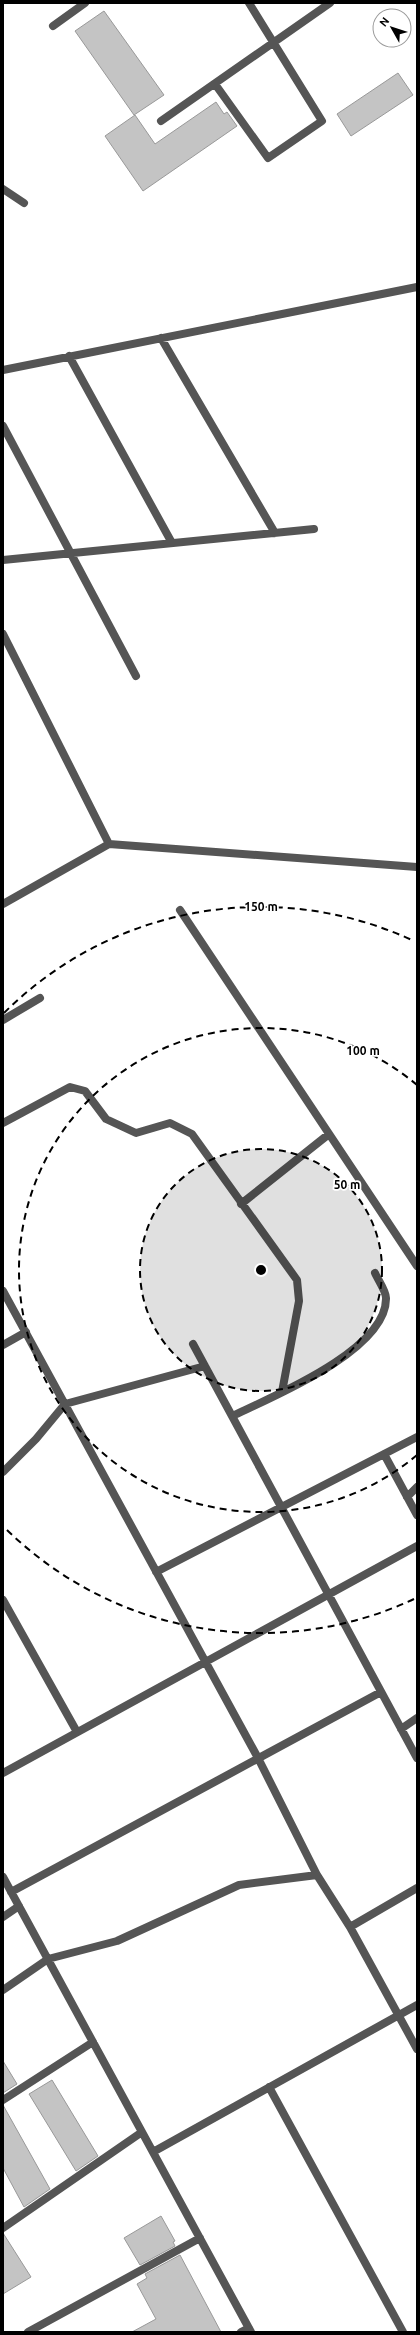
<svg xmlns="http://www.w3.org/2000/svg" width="420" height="2335" viewBox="0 0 420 2335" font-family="Ubuntu,sans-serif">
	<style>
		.building { fill: #c4c4c4; stroke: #999 }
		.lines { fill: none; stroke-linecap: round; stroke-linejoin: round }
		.minor { stroke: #555; stroke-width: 8 }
		.ring { fill: none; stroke: #000; stroke-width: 2; stroke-dasharray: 7 5 }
		.centre { fill: #000; stroke: #fff; stroke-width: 2 }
		.ring-label { font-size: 12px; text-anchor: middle; font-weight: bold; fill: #000; stroke: #fff; stroke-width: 3.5; stroke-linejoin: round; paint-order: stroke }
	</style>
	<rect width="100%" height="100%" fill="#fff"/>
	<!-- building -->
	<path class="building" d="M104,11L164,95L134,115L75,31Z
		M398,73L413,95L351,136L337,114Z
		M216,102L224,114L227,112L237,126L143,191L105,136L135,115L155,144Z
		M3,2061L17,2084L3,2093Z
		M52,2080L98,2156L76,2171L29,2094Z
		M3,2105L50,2189L24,2207L3,2168Z
		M161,2216L175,2241L173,2242L175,2246L140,2265L124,2238Z
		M3,2233L31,2277L3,2294Z
		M180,2255L221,2332H132L156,2319L137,2284L147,2278L145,2274Z"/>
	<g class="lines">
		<!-- minor -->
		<path class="minor" d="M53,26L85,3
			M215,84L268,158L322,121L249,3
			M161,121L330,3
			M3,189L24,203
			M161,338L275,533
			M69,356L172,543
			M3,370L417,287
			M3,426L136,676
			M3,560L314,529
			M3,634L109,844
			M3,904L109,844L417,867
			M180,910L417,1266
			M3,1020L40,998
			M3,1123L70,1087L85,1091L106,1119L136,1133L170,1123L192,1134L297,1280L299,1301L282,1392
			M241,1204L329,1134
			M3,1291L258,1758L317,1875L350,1927L417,2049
			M193,1344L417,1758
			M3,1345L26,1332
			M232,1416C272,1397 387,1350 386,1298C386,1291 378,1280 375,1273
			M384,1454L417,1515
			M3,1472L36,1439L65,1404L205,1366
			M407,1497L417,1487
			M156,1572L417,1437
			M3,1600L77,1732
			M401,1729L417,1718
			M3,1773L417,1546
			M3,1877L251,2332
			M11,1892L381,1692
			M3,1917L19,1906
			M350,1927L417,1888
			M3,1990L48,1959L117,1941L239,1885L317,1875
			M269,2087L403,2332
			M3,2100L93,2042
			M153,2152L417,2005
			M3,2228L142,2132
			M28,2332L200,2238
			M241,2332L249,2328"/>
	</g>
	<!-- distance rings -->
	<circle cx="261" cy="1270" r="121" fill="#000" fill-opacity=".12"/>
	<g class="ring">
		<circle cx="261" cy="1270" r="121"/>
		<path d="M417 1455A242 242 0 1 1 417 1085"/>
		<path d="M414 1599A363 363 0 0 1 4 1527M4 1013A363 363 0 0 1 414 941"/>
	</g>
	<circle cx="261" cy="1270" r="6" class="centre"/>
	<g class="ring-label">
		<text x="261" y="911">150 m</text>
		<text x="363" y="1055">100 m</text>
		<text x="347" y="1189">50 m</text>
	</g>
	<!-- border -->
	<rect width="420" height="2335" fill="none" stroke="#000000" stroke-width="8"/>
	<!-- north arrow -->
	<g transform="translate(392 28) rotate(309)"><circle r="19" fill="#ffffff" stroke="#999999"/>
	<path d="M0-3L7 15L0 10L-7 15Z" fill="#000000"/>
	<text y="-6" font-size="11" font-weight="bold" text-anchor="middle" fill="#000000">N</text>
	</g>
</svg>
